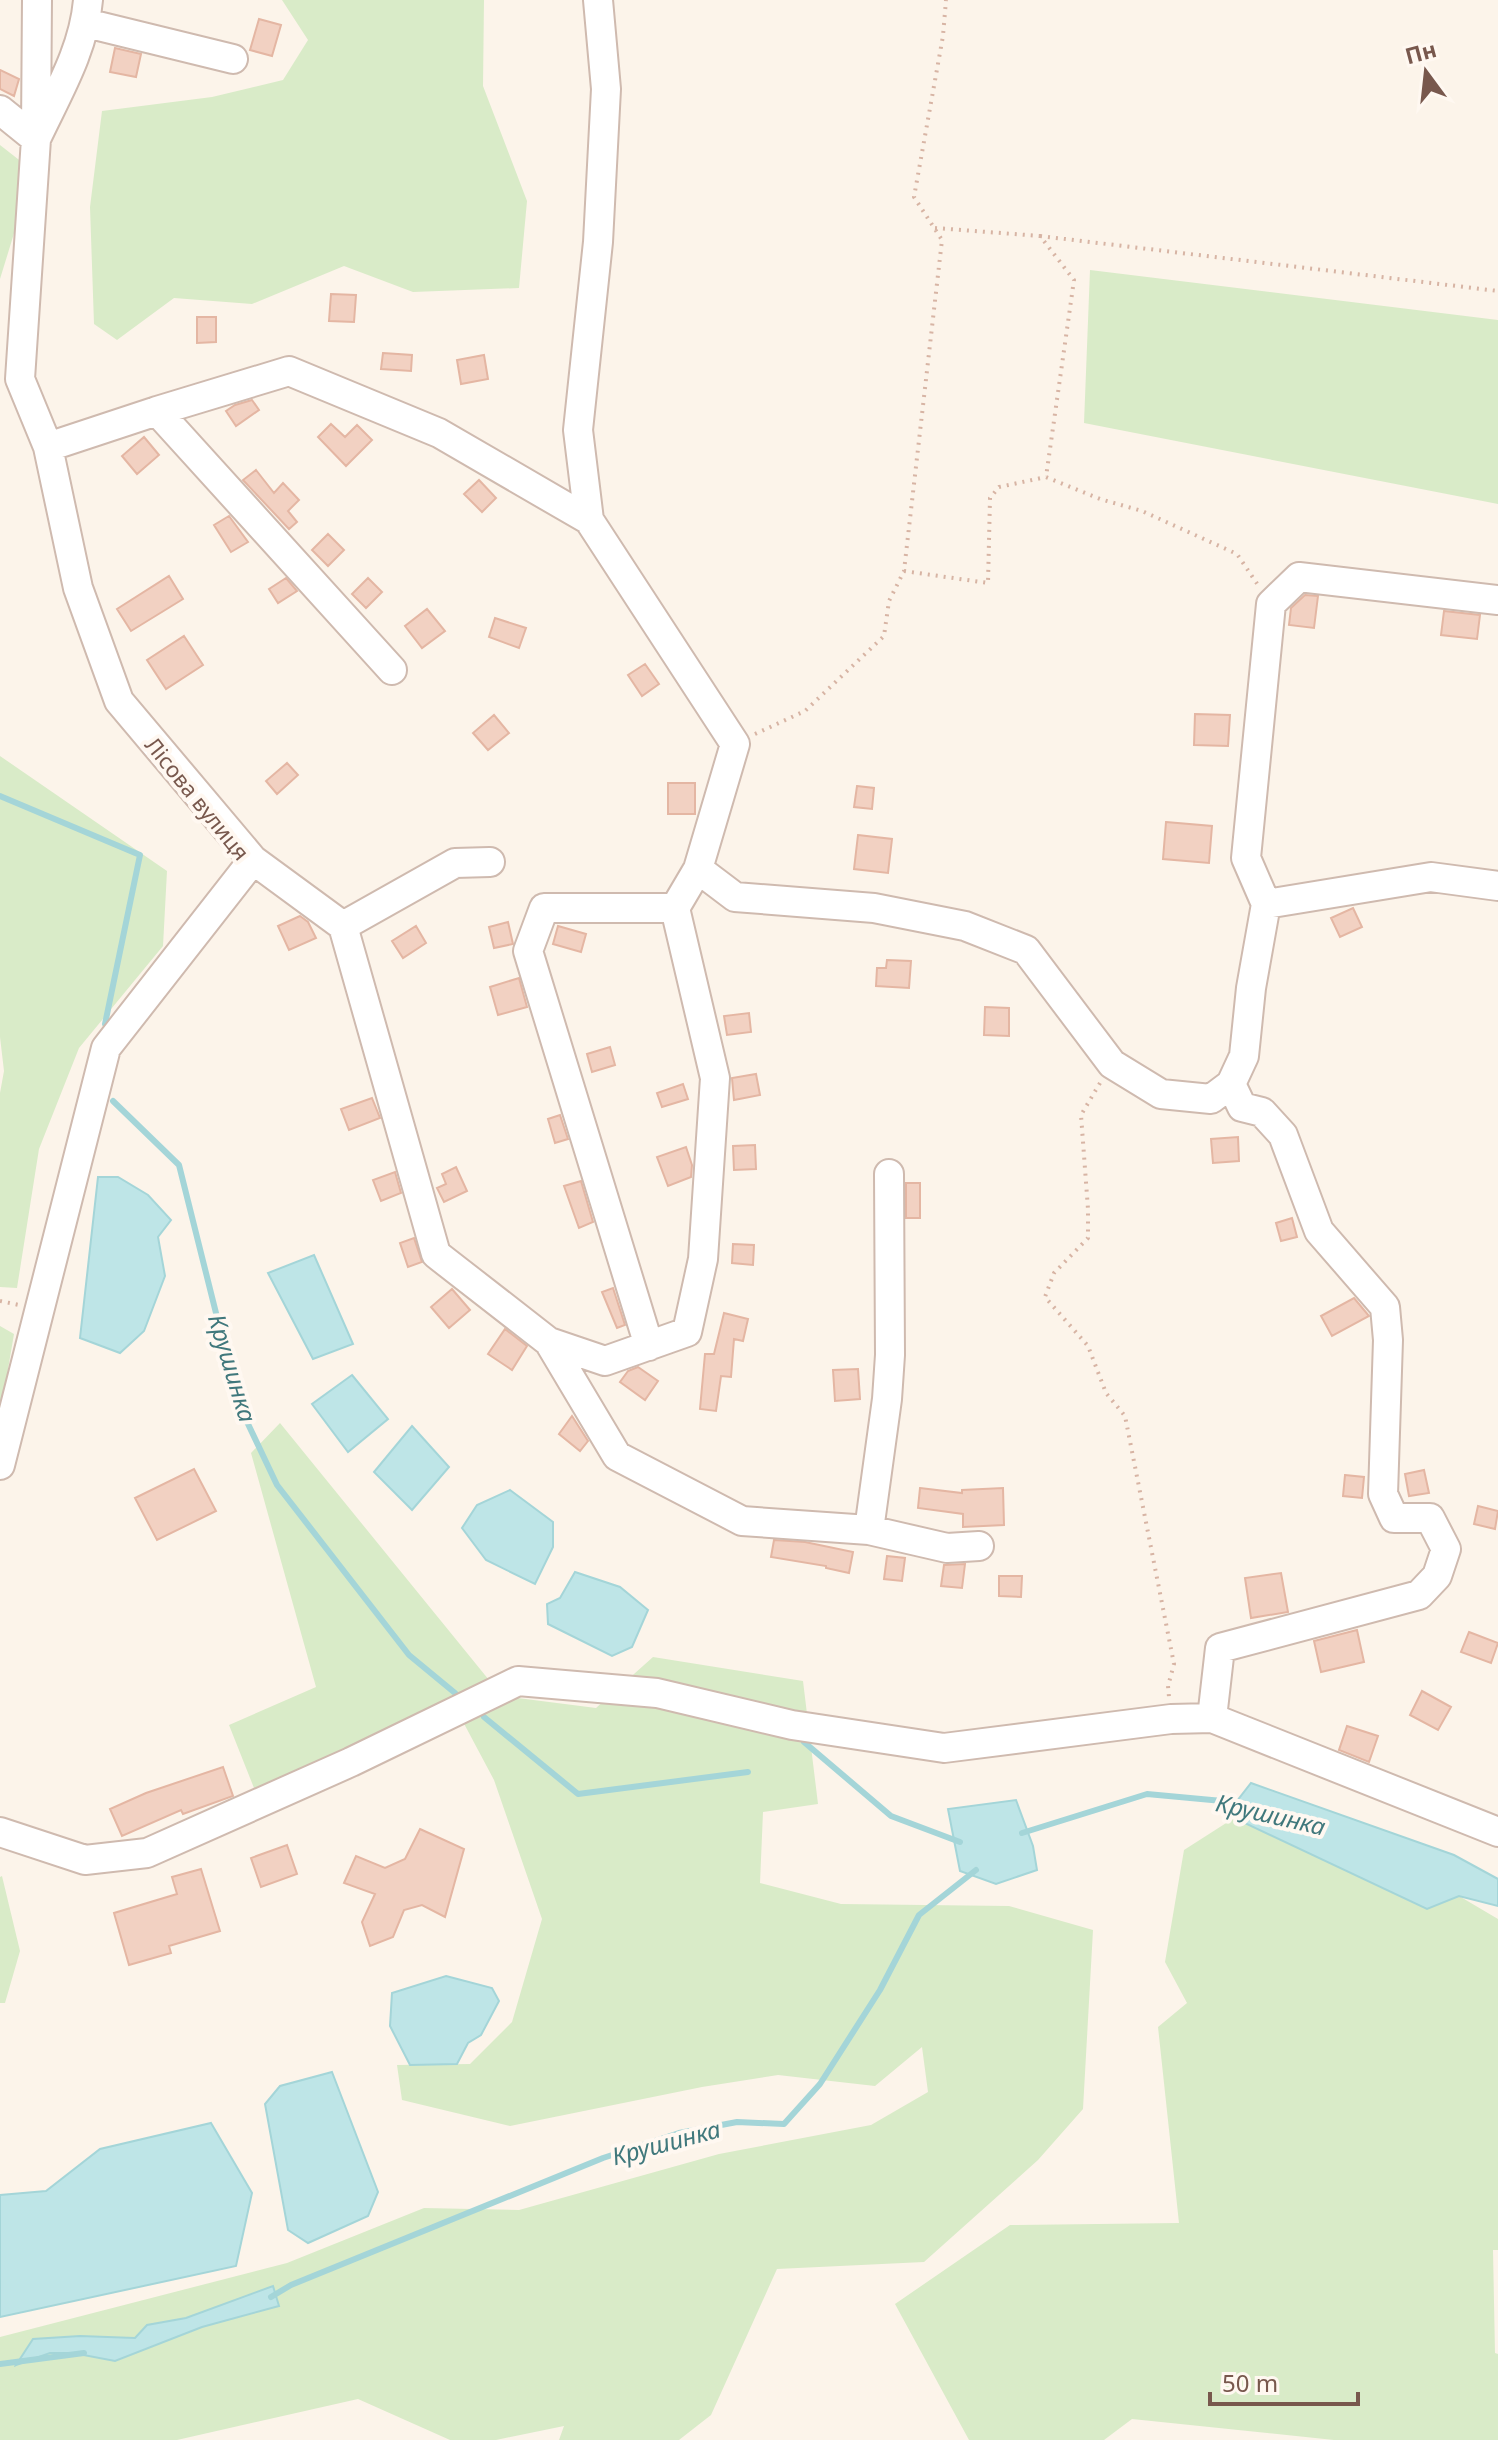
<svg xmlns="http://www.w3.org/2000/svg" width="1498" height="2440" viewBox="0 0 1498 2440" font-family="'Noto Sans',sans-serif">
	<style>
		.green { fill: #d9ebc8 }
		.water { fill: #bee5e7; stroke: #a4d5d8; stroke-width: 2 }
		.lines { fill: none; stroke-linecap: round; stroke-linejoin: round }
		.stream { stroke: #a4d5d8; stroke-width: 6 }
		.building { fill: #f2d1c2; stroke: #e4b6a3; stroke-width: 2 }
		.minor-casing { stroke: #cfbaaf; stroke-width: 32 }
		.path { stroke: #d7b4a4; stroke-width: 4; stroke-dasharray: 2 6; stroke-linecap: butt }
		.minor { stroke: #fff; stroke-width: 28 }
		.labels { text-anchor: middle; dominant-baseline: central; stroke-width: 8; stroke-linejoin: round; paint-order: stroke }
		.street-label { font-size: 22px; fill: #78584d; stroke: #fff8f1 }
		.water-label { font-size: 24px; font-style: italic; fill: #40787c; stroke: #fff8f1 }
	</style>
	<rect width="100%" height="100%" fill="#fcf4ea"/>
	<!-- green -->
	<path class="green" d="M282,0H484L483,86L527,201L519,288L413,292L344,266L252,304L174,298L117,340L94,324L90,207L102,111L212,97L283,80L308,40Z
		M0,145L23,163L16,227L0,279Z
		M1090,270L1498,320V504L1084,423Z
		M0,756L167,871L163,946L79,1048L39,1149L17,1288L0,1287V1093L4,1071L0,1037Z
		M0,1326L14,1334L0,1416Z
		M280,1423L502,1696L596,1708L653,1657L803,1681L818,1804L763,1812L760,1883L841,1904L1009,1906L1093,1930L1083,2109L1038,2160L924,2262L777,2269L711,2415L679,2440H559L564,2426L496,2440H450L358,2399L177,2440H0V2337L287,2263L424,2208L519,2210L719,2154L871,2125L928,2092L922,2047L875,2086L778,2075L702,2087L510,2126L402,2100L397,2065L470,2064L512,2022L542,1919L494,1780L461,1718L254,1788L229,1725L316,1687L251,1453Z
		M1234,1818L1427,1909L1459,1896L1498,1919V2250H1493L1495,2353L1498,2354V2440H1334L1132,2419L1104,2440H969L895,2304L1010,2225L1179,2223L1158,2027L1187,2003L1165,1962L1184,1850Z
		M2,1876L20,1951L5,2003H0V1877Z"/>
	<!-- water -->
	<path class="water" d="M98,1177H118L148,1195L171,1220L158,1237L165,1276L144,1331L120,1353L80,1338Z
		M314,1255L353,1344L313,1359L268,1273Z
		M352,1375L388,1419L348,1452L312,1404Z
		M412,1426L449,1467L412,1510L374,1472Z
		M510,1490L553,1522V1547L535,1584L486,1560L462,1528L477,1505Z
		M575,1572L620,1587L648,1610L632,1647L612,1656L548,1624L547,1604L560,1598Z
		M1251,1783L1454,1855L1498,1879V1906L1459,1896L1427,1909L1234,1818L1237,1801Z
		M1016,1800L1033,1846L1037,1870L996,1884L960,1871L948,1809Z
		M446,1976L492,1988L499,2001L481,2035L468,2043L457,2064L410,2065L390,2026L392,1993Z
		M332,2072L378,2192L368,2216L308,2243L288,2230L265,2104L280,2086Z
		M211,2123L252,2193L236,2266L0,2317V2195L46,2191L100,2149Z
		M273,2286L279,2306L202,2327L115,2361L73,2353H50L16,2365L33,2339L80,2336L135,2338L147,2325L186,2318Z"/>
	<g class="lines">
		<!-- stream -->
		<path class="stream" d="M0,796L140,855L105,1024
			M113,1101L179,1165L239,1405L277,1485L409,1655L455,1693
			M484,1717L578,1794L748,1772
			M804,1742L891,1816L960,1842
			M1022,1833L1147,1794L1244,1803
			M271,2297L291,2285L603,2158L679,2133L737,2122L784,2124L820,2084L880,1990L919,1915L976,1870
			M0,2364L84,2353"/>
	</g>
	<!-- building -->
	<path class="building" d="M259,19L281,25L272,56L250,50Z
		M115,48L141,54L136,77L110,72Z
		M0,70L19,79L14,96L0,89Z
		M331,294L356,295L354,322L329,321Z
		M197,317H216V342L197,343Z
		M383,353L412,355L411,371L381,369Z
		M484,355L488,379L461,384L457,360Z
		M252,400L259,410L236,426L226,411L235,405Z
		M331,424L345,437L357,425L372,440L346,466L318,437Z
		M144,437L159,455L137,474L122,456Z
		M256,470L274,493L283,483L299,500L288,511L297,522L289,529L243,480Z
		M479,480L496,498L482,512L464,494Z
		M229,516L248,542L231,552L214,525Z
		M328,534L344,550L328,566L312,550Z
		M169,576L183,599L131,631L117,609Z
		M286,578L297,591L278,603L269,589Z
		M368,578L382,592L366,608L352,594Z
		M1305,595L1318,596L1314,628L1289,625L1291,608Z
		M427,609L445,631L422,648L405,626Z
		M1444,611L1480,615L1477,639L1441,635Z
		M495,618L526,628L519,648L489,637Z
		M184,636L203,665L166,689L147,660Z
		M645,664L659,684L642,696L628,675Z
		M1195,714L1230,715L1228,746L1194,745Z
		M494,715L509,733L488,750L473,733Z
		M287,763L298,775L277,794L266,781Z
		M668,783H695V814H668Z
		M857,786L874,788L872,809L854,807Z
		M1166,822L1212,826L1209,863L1163,859Z
		M858,835L892,839L888,873L854,869Z
		M1353,908L1362,927L1340,937L1331,918Z
		M300,916L308,922L316,938L289,950L278,926Z
		M508,922L513,944L494,948L489,927Z
		M416,926L426,943L403,958L392,941Z
		M558,926L586,934L581,952L553,944Z
		M887,960L911,961L909,988L876,986L877,968H886Z
		M519,978L527,1007L498,1015L490,987Z
		M985,1007L1009,1008V1036L984,1035Z
		M749,1013L751,1032L727,1035L724,1016Z
		M610,1047L615,1065L592,1072L587,1054Z
		M756,1074L760,1095L734,1100L732,1078Z
		M683,1084L688,1099L662,1107L657,1093Z
		M372,1098L380,1118L349,1130L341,1109Z
		M560,1115L568,1139L555,1143L548,1119Z
		M1238,1137L1239,1161L1213,1163L1211,1139Z
		M755,1145L756,1169L734,1170L733,1146Z
		M686,1147L692,1165L691,1177L668,1186L657,1157Z
		M456,1167L467,1191L444,1202L437,1188L446,1184L442,1174Z
		M395,1172L401,1193L381,1201L373,1180Z
		M581,1181L593,1222L579,1228L564,1186Z
		M906,1183H920V1218H906Z
		M1292,1218L1297,1237L1281,1241L1276,1223Z
		M414,1238L422,1262L408,1267L400,1243Z
		M733,1244L754,1245L753,1265L732,1263Z
		M613,1288L625,1325L617,1328L602,1292Z
		M452,1289L470,1310L449,1328L431,1307Z
		M1354,1298L1369,1316L1332,1336L1321,1316Z
		M724,1313L748,1319L743,1341L734,1339L731,1377L721,1376L716,1411L700,1409L705,1354H714Z
		M505,1329L527,1346L512,1370L488,1354Z
		M638,1367L658,1381L645,1400L620,1382L628,1371Z
		M858,1369L860,1399L835,1401L833,1370Z
		M572,1416L588,1441L580,1451L559,1434Z
		M194,1469L216,1511L157,1540L135,1498Z
		M1424,1470L1429,1493L1409,1496L1405,1474Z
		M1345,1475L1364,1477L1362,1498L1343,1496Z
		M920,1488L962,1493V1490L1003,1488L1004,1525L963,1527V1514L918,1508Z
		M1478,1506L1498,1511L1495,1529L1474,1524Z
		M774,1540L805,1542L853,1552L849,1573L826,1568V1566L771,1557Z
		M887,1556L905,1558L902,1581L884,1579Z
		M965,1564L962,1588L941,1586L944,1565Z
		M1281,1573L1288,1612L1251,1618L1245,1578Z
		M999,1576H1022L1021,1597L999,1596Z
		M1357,1630L1364,1662L1321,1672L1314,1641Z
		M1469,1632L1498,1643L1491,1663L1461,1652Z
		M1422,1691L1451,1707L1438,1730L1410,1715Z
		M1347,1726L1378,1736L1369,1762L1339,1750Z
		M223,1767L233,1796L183,1814L181,1810L122,1836L110,1809L146,1793Z
		M420,1829L464,1849L445,1917L422,1905L404,1910L393,1937L370,1946L362,1922L375,1894L344,1883L356,1856L385,1868L405,1859Z
		M287,1845L297,1874L261,1887L251,1858Z
		M201,1869L220,1931L169,1946L171,1953L129,1965L114,1913L177,1894L172,1877Z"/>
	<g class="lines">
		<defs>
			<path id="minor" d="M86,23L233,59
				M0,110L36,139L20,379L48,447L78,588L119,701L253,860L106,1048L0,1465
				M36,130L37,0
				M36,139C57,94 84,50 88,0
				M157,411L289,371L439,433L589,520L735,744L698,869L675,908L715,1078L703,1259L687,1332L605,1361L549,1342
				M48,447L157,411L392,670
				M589,520L578,430L598,242L606,89L598,0
				M253,860L343,926L436,1254L549,1342L617,1456L742,1521L869,1530L947,1548L979,1546
				M698,869L735,897L874,908L965,926L1026,950L1112,1064L1161,1094L1211,1099L1231,1084L1244,1056L1251,988L1266,904L1246,858L1271,604L1299,577L1498,600
				M1266,904L1431,877L1498,886
				M343,926L455,863L490,862
				M649,1346L528,951L544,908H675
				M869,1530L887,1399L890,1355L889,1174
				M1212,1718L1220,1648L1419,1595L1437,1576L1446,1549L1430,1518H1394L1383,1494L1388,1340L1385,1307L1319,1231L1283,1135L1262,1112L1242,1107L1231,1084
				M0,1832L85,1860L147,1853L351,1762L518,1681L657,1693L792,1725L944,1748L1171,1719L1212,1718L1498,1832"/>
		</defs>
		<!-- minor casing -->
		<use href="#minor" class="minor-casing"/>
		<!-- path -->
		<path class="path" d="M935,228L1040,236L1074,280L1046,477L1100,499L1142,511L1237,554L1258,585
			M1040,236L1498,291
			M904,571L988,583L990,498L999,487L1046,477
			M755,734L805,711L884,636L889,601L904,571L942,240L914,197L943,36L946,0
			M1100,1083L1081,1115L1088,1209V1238L1054,1273L1045,1297L1088,1346L1106,1393L1125,1416L1174,1664L1168,1686L1169,1697
			M0,1301L19,1305"/>
		<!-- minor -->
		<use href="#minor" class="minor"/>
	</g>
	<g class="labels">
		<!-- street labels -->
		<g class="street-label">
			<text transform="translate(198 798) rotate(51)">Лісова вулиця</text>
		</g>
		<!-- water labels -->
		<g class="water-label">
			<text transform="translate(233 1368) rotate(73)">Крушинка</text>
			<text transform="translate(1271 1814) rotate(13)">Крушинка</text>
			<text transform="translate(666 2142) rotate(-15)">Крушинка</text>
		</g>
	</g>
	<!-- north arrow -->
	<g transform="translate(1426 72) rotate(345)" stroke="#fff8f1" stroke-width="6" paint-order="stroke">
	<path d="M0-6L14 30L0 20L-14 30Z" fill="#78584d"/>
	<text y="-12" font-size="22" font-weight="bold" text-anchor="middle" fill="#78584d">Пн</text>
	</g>
	<!-- scale -->
	<path d="M1210 2392v12h148v-12" fill="none" stroke="#78584d" stroke-width="4"/>
	<text x="1222" y="2392" font-size="24" fill="#78584d" stroke="#fff8f1" stroke-width="6" paint-order="stroke">50 m</text>
</svg>
